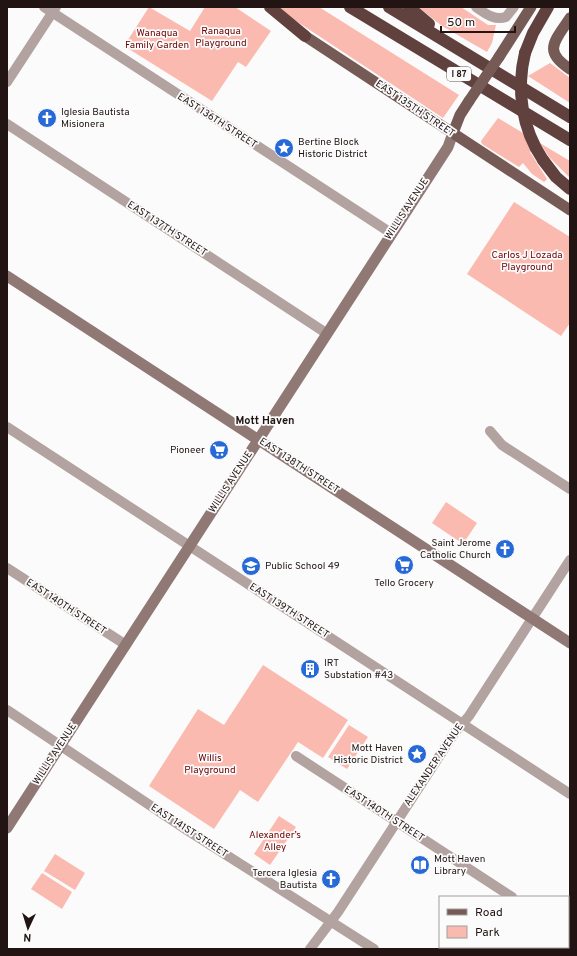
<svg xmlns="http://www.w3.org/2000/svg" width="577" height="956" viewBox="0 0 577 956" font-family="Overpass,sans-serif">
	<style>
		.green { fill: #fbbab0 }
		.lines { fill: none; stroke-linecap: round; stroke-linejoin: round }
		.minor { stroke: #b3a3a0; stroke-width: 10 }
		.secondary { stroke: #907875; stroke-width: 11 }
		.primary { stroke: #765a56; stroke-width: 11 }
		.motorway { stroke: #60413d; stroke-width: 12 }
		.primary-bridge { stroke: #765a56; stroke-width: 11 }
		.motorway-bridge { stroke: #60413d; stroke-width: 12 }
		.labels { text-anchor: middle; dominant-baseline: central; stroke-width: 3.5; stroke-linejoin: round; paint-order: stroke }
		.shield { fill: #fbfbfb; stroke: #625958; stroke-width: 1 }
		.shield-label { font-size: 9px; font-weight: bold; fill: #211412 }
		.park-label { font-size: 10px; fill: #6b0002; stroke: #fbfbfb }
		.street-label { font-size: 10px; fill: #211412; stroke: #fbfbfb }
		.poi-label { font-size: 10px; fill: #211412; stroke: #fbfbfb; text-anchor: start }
		.neighbourhood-label { font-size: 11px; font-weight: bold; fill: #211412; stroke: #fbfbfb }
	</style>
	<rect width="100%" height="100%" fill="#fbfbfb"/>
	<!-- green -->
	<path class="green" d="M149,7L190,31L205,7H235L271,31L246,67L238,62L212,101L124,46Z
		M275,7H319L459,95L443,118Z
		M418,7H461L488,25H496L492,43L487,52L442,26Z
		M550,63L570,78V103L528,76Z
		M498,118L570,161V178L549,157L542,146L530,152L547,179L544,182L532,174L523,163L519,167L482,144L481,141Z
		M514,202L570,237V323L561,336L467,274Z
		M446,502L477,523L463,544L432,523Z
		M263,665L348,720L323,758L298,742L258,802L240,790L214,829L149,786L198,709L224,725Z
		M349,725L368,737L347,769L328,757Z
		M279,816L296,827L270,865L254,854Z
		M55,854L85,873L75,890L44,871Z
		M42,873L72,892L62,909L31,889Z"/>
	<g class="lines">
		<!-- minor -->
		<path class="minor" d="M44,7L391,233
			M476,7C485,13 494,21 506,17L514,7
			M7,82L56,7
			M7,124L326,333
			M7,427L570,794
			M490,431L502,445L570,489
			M7,568L126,645
			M7,710L187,830L374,949
			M296,756L512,897
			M310,949L338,912L455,732L469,716L570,560"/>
		<!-- secondary -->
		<path class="secondary" d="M7,276L570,643
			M7,828L448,147L453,133
			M568,928L570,927
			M531,949L534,947"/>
		<!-- primary -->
		<path class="primary" d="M570,18C555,41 542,51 570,69
			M305,36L570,210
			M499,57L531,7
			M453,133L460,115L469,101"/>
		<!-- motorway -->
		<path class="motorway" d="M270,7L305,36
			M350,7L570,140
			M389,7L570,117
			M409,7L429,24
			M525,53L533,33L548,7
			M543,160L556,177L570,189"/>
		<!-- primary-bridge -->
		<path class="primary-bridge" d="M469,101L499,57"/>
		<!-- motorway-bridge -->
		<path class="motorway-bridge" d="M525,53C516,90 522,129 543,160"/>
	</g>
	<!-- icons -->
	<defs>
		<symbol id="church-disc" viewBox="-11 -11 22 22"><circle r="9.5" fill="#276ad7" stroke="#fbfbfb"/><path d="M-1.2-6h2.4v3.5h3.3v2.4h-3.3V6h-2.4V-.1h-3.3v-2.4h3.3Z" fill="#fff"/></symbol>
		<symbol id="sight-disc" viewBox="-11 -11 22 22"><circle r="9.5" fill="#276ad7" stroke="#fbfbfb"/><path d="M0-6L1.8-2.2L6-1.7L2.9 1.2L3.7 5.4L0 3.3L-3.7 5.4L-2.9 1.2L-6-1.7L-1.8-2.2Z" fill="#fff"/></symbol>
		<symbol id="supermarket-disc" viewBox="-11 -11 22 22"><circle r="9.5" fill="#276ad7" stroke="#fbfbfb"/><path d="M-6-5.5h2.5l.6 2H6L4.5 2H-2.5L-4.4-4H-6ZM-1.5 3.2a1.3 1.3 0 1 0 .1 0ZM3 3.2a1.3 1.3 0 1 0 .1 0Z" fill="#fff"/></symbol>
		<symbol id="school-disc" viewBox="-11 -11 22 22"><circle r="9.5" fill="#276ad7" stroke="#fbfbfb"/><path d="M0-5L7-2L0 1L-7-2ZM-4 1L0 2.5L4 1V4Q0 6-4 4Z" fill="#fff"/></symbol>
		<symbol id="building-disc" viewBox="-11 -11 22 22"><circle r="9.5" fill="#276ad7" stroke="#fbfbfb"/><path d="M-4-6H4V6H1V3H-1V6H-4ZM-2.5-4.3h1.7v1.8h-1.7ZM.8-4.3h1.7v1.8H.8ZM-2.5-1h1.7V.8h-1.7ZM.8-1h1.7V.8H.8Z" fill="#fff"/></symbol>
		<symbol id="library-disc" viewBox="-11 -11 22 22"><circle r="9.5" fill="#276ad7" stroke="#fbfbfb"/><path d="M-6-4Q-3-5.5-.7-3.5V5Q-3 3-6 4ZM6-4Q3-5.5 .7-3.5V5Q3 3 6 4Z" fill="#fff"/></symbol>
	</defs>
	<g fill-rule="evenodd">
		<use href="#church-disc" x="36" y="107" width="22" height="22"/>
		<use href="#sight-disc" x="273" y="137" width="22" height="22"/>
		<use href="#supermarket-disc" x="208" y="439" width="22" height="22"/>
		<use href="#church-disc" x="494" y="538" width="22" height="22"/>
		<use href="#supermarket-disc" x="393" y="554" width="22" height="22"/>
		<use href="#school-disc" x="240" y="555" width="22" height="22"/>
		<use href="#building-disc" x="299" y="658" width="22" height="22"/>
		<use href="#sight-disc" x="406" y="743" width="22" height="22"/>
		<use href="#library-disc" x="409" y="854" width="22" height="22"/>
		<use href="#church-disc" x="320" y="868" width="22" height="22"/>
	</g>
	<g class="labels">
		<!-- shield labels -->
		<rect class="shield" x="447" y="67" width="24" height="14" rx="3"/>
		<g class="shield-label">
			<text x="459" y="74">I 87</text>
		</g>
		<!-- park labels -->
		<g class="park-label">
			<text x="221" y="31">Ranaqua<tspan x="221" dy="12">Playground</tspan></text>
			<text x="157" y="33">Wanaqua<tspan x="157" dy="12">Family Garden</tspan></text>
			<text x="527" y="255">Carlos J Lozada<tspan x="527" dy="12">Playground</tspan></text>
			<text x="210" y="758">Willis<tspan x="210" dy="12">Playground</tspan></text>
			<text x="275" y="835">Alexander’s<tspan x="275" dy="12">Alley</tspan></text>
		</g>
		<!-- street labels -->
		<g class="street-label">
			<text transform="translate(415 109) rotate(34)">EAST 135TH STREET</text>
			<text transform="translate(217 121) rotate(33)">EAST 136TH STREET</text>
			<text transform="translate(407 209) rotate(-57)">WILLIS AVENUE</text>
			<text transform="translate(167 229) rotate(33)">EAST 137TH STREET</text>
			<text transform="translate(299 466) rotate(33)">EAST 138TH STREET</text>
			<text transform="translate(231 482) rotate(-57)">WILLIS AVENUE</text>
			<text transform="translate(66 607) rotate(33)">EAST 140TH STREET</text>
			<text transform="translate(289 611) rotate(33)">EAST 139TH STREET</text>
			<text transform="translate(55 754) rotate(-57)">WILLIS AVENUE</text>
			<text transform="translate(434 765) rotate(-56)">ALEXANDER AVENUE</text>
			<text transform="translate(384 814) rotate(33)">EAST 140TH STREET</text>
			<text transform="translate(189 831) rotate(33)">EAST 141ST STREET</text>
		</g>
		<!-- poi labels -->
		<g class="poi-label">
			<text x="61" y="112">Iglesia Bautista<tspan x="61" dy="12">Misionera</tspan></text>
			<text x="298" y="142">Bertine Block<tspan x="298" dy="12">Historic District</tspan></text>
			<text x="205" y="450" text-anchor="end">Pioneer</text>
			<text x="491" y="543" text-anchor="end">Saint Jerome<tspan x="491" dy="12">Catholic Church</tspan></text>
			<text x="265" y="566">Public School 49</text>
			<text x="404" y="583" text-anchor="middle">Tello Grocery</text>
			<text x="324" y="663">IRT<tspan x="324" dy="12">Substation #43</tspan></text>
			<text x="403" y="748" text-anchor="end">Mott Haven<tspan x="403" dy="12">Historic District</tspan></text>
			<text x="434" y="859">Mott Haven<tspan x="434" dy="12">Library</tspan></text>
			<text x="317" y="873" text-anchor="end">Tercera Iglesia<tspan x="317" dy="12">Bautista</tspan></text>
		</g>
		<!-- neighbourhood labels -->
		<g class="neighbourhood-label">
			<text x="265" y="421">Mott Haven</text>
		</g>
	</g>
	<!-- border -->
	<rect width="577" height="956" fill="none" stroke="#211412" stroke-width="16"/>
	<!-- legend -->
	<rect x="439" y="896" width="130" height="52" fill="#fbfbfb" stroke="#a49f9e"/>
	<rect x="447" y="909" width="20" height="6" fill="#765a56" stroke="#a49f9e"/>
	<text x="475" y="916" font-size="12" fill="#211412">Road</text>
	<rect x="447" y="926" width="20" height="12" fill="#fbbab0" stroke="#a49f9e"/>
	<text x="475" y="936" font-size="12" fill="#211412">Park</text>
	<!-- north arrow -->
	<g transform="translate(28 928) rotate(184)" stroke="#fbfbfb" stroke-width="3" paint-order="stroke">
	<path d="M0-3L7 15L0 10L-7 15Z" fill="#211412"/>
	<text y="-6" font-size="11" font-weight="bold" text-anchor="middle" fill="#211412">N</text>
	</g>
	<!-- scale -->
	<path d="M441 26v6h74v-6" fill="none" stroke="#211412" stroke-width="2"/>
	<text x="447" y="26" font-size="12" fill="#211412" stroke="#fbfbfb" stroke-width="3" paint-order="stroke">50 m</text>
</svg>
